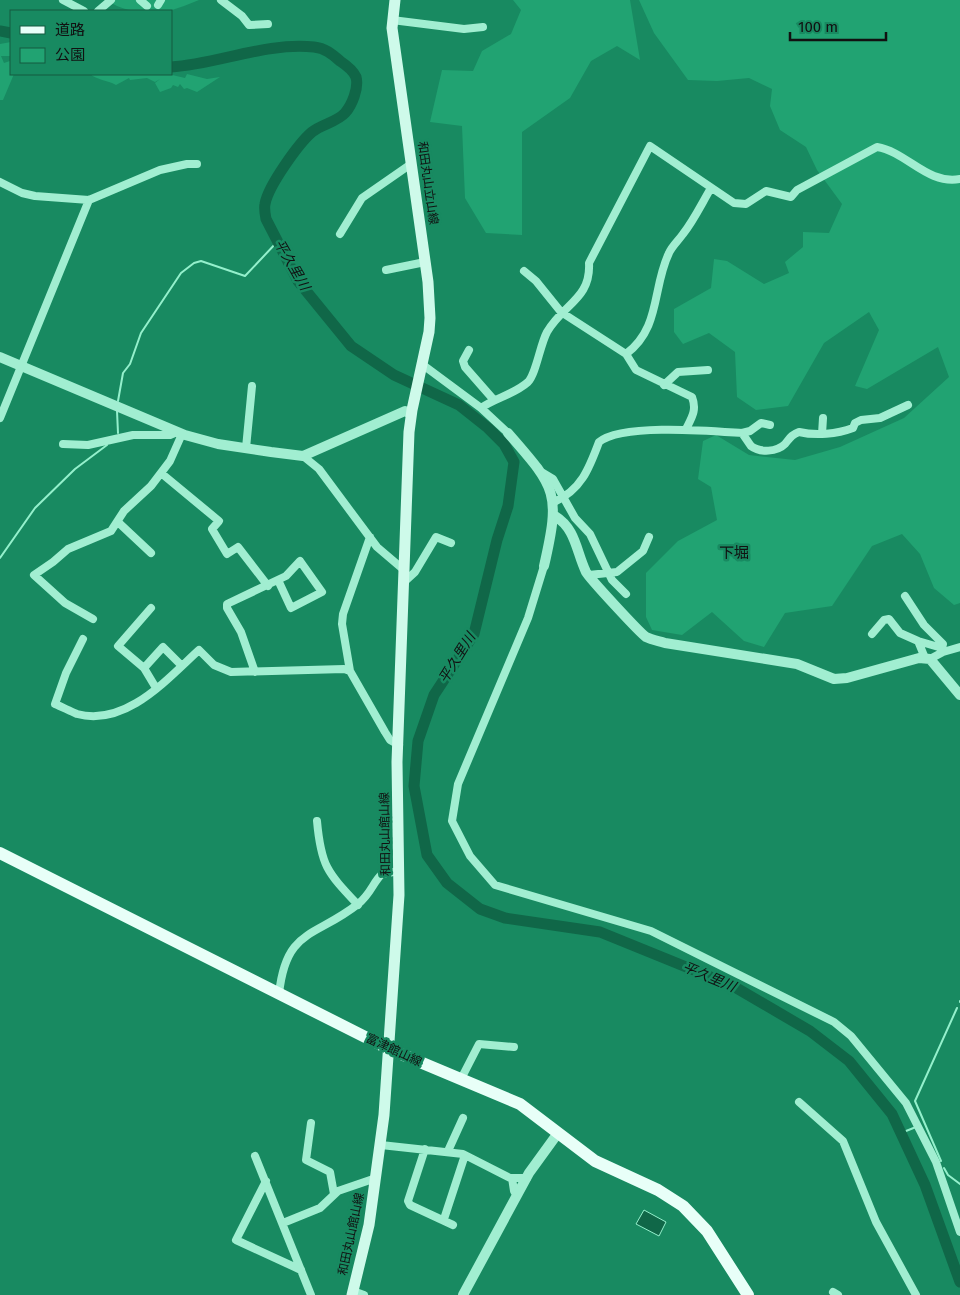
<svg xmlns="http://www.w3.org/2000/svg" width="960" height="1295" viewBox="0 0 960 1295" font-family="'Fira Sans','Noto Sans JP',sans-serif">
	<style>
		.green { fill: #21a372 }
		.water { fill: #106748; stroke: #94f0cc }
		.lines { fill: none; stroke-linecap: round; stroke-linejoin: round }
		.stream { stroke: #94f0cc; stroke-width: 2 }
		.river { stroke: #106748; stroke-width: 11 }
		.minor { stroke: #a1eed1; stroke-width: 8 }
		.tertiary { stroke: #a1eed1; stroke-width: 10 }
		.secondary { stroke: #cefaea; stroke-width: 11 }
		.primary { stroke: #e8fff8; stroke-width: 12 }
		.labels { text-anchor: middle; dominant-baseline: central; stroke-width: 5; stroke-linejoin: round; paint-order: stroke }
		.street-label { font-size: 12px; fill: #111; stroke: #188a61 }
		.water-label { font-size: 14px; font-style: italic; fill: #111; stroke: #188a61 }
		.quarter-label { font-size: 15px; fill: #111; stroke: #188a61 }
	</style>
	<rect width="100%" height="100%" fill="#188a61"/>
	<!-- green -->
	<path class="green" d="M109,0H199C189,4 179,8 169,11C155,14 118,12 109,0Z
		M513,0H630L640,60L617,46L591,61L570,98L522,132V235L486,233L465,198L462,126L430,122L442,70L473,71L482,51L511,34L521,10Z
		M639,0H960V603L954,605L934,588L920,554L902,534L872,546L832,606L785,613L764,647L744,641L712,612L682,635L652,630L646,617V573L678,541L717,520L711,487L698,479L703,441L716,435L749,455L795,460L840,447L904,418L949,377L938,347L867,389L855,386L879,330L869,312L824,343L788,406L756,410L737,397L735,352L709,333L683,344L674,332V309L711,288L714,259L727,261L764,284L789,273L785,262L803,247V232L829,233L842,204L817,170L806,147L780,130L770,106L772,89L749,78L717,81L688,80L654,33Z
		M11,42V56H1L4,63L10,61L11,74H14L3,100H0V44Z
		M90,74H168L185,78L187,74L207,79L220,77L197,92L187,88L184,89L180,84L178,87L173,85L171,88L160,92L155,83L160,79L155,82L147,78L130,80L129,78L116,85C107,80 97,80 90,74Z"/>
	<!-- water -->
	<path class="water" d="M644,1210L666,1222L659,1236L636,1224Z"/>
	<g class="lines">
		<!-- stream -->
		<path class="stream" d="M118,401L123,373L130,364L141,333L181,273L194,263L201,261L245,276L278,241
			M117,411L118,433
			M0,558L35,508L75,469L107,445
			M960,1002V1001
			M901,1133L916,1127
			M941,1161L915,1101L957,1008
			M944,1168L948,1175L960,1184"/>
		<!-- river -->
		<path class="river" d="M0,31L11,33
			M171,67C218,64 266,42 314,47C325,48 332,54 340,61C346,65 353,70 356,77C359,88 352,105 345,113C337,122 322,124 312,132C299,143 268,186 265,204C264,209 265,214 266,219L298,281L351,346L394,375L459,405L488,428L504,444L514,462L508,506L497,540L474,634L434,695L418,741L414,786L427,855L447,883L480,909L505,918L600,932L733,986L810,1031L849,1061L892,1114L925,1185L960,1282"/>
		<!-- minor -->
		<path class="minor" d="M63,0L84,11
			M140,0L147,6
			M221,0L242,16L249,25L268,24
			M158,5L161,0
			M98,11L111,0
			M392,20L464,29L483,27
			M0,182L22,193L35,196L89,200L160,170L187,164H197
			M340,234L362,198L411,164
			M386,270L425,262
			M524,271L536,281L561,312L626,354L636,370L692,397C697,410 692,417 686,429
			M469,350L463,361L465,367L493,399
			M626,354C661,328 652,288 669,253C672,246 678,241 683,234C694,220 702,203 711,188
			M423,365L481,408L508,433
			M664,385L678,372L708,370
			M481,408C495,398 515,394 528,382C536,374 540,345 547,332C563,304 591,299 589,263L650,146L734,203L746,204L766,191L791,197L797,190L877,147C907,152 927,185 960,179
			M0,418L89,200
			M742,433L750,431L761,423L770,425
			M822,434L823,418
			M63,444L88,445L133,435H170L177,432
			M246,448L252,386
			M303,456L319,469L377,547L404,570
			M161,473L219,521L212,529L227,554L238,547L268,586
			M543,473L553,479L575,518L590,534L612,580L626,594
			M554,502C581,490 589,469 599,442C622,423 712,431 742,433C745,437 748,442 751,446C760,453 777,452 785,444C790,438 791,435 799,432C816,436 837,434 853,428L855,423L861,420L880,418L908,405
			M119,523L151,553
			M544,566L528,618L458,784L452,821L470,856L495,885L651,931L834,1022L851,1036L906,1103L936,1162L960,1232
			M589,575L617,572L643,551L649,537
			M403,583L415,572L436,537L451,543
			M905,596L924,625L943,644L942,648L918,641
			M151,608L118,646L144,668L156,688
			M93,619L65,603L34,575L53,562L68,549L111,531L124,511L151,486L170,461L182,434
			M872,634L884,620L889,619L900,633L918,641L925,658
			M83,639L66,673L55,704C62,707 70,711 77,714C126,727 167,679 199,650L214,665L231,672L344,669L350,671L385,732L390,740L399,745
			M930,659L943,652L960,647
			M144,668L163,647L182,666
			M350,671L342,624L343,614L370,537
			M255,672L241,632L227,608V604L286,576L300,561L322,592L291,608L278,580
			M317,821C321,866 327,872 358,905
			M279,994C286,928 315,938 358,904C371,894 373,882 382,874L399,871
			M461,1079L479,1044L514,1047
			M799,1102L843,1141L876,1222L916,1295
			M311,1123L306,1160L330,1172L334,1194
			M381,1145L463,1154L510,1178H527
			M425,1149L408,1201L410,1205L453,1225
			M448,1151L463,1118
			M255,1156L311,1295
			M512,1178L514,1191L517,1195
			M266,1181L236,1240L301,1270
			M444,1219L465,1155
			M283,1223L320,1208L338,1191L376,1178
			M353,1291L364,1295
			M833,1292L838,1295"/>
		<!-- tertiary -->
		<path class="tertiary" d="M0,357L185,435L218,444L271,452L303,456L405,411L411,414
			M508,433C556,488 561,492 544,566
			M555,516C576,529 576,551 586,572C590,579 640,633 646,637C652,640 659,641 665,643L797,664L834,679L847,678L919,658L930,659L960,695
			M463,1295L529,1173L558,1133"/>
		<!-- secondary -->
		<path class="secondary" d="M352,1295L369,1225L384,1115L399,895L397,762L409,432L412,410L429,332L430,318L428,282L392,28L395,0"/>
		<!-- primary -->
		<path class="primary" d="M0,853L389,1049L520,1104L595,1161L658,1190L683,1206L707,1231L748,1295"/>
	</g>
	<g class="labels">
		<!-- street labels -->
		<g class="street-label">
			<text transform="translate(428 183) rotate(82)">和田丸山立山線</text>
			<text transform="translate(385 834) rotate(-91)">和田丸山館山線</text>
			<text transform="translate(394 1050) rotate(25)">富津館山線</text>
			<text transform="translate(351 1234) rotate(-78)">和田丸山館山線</text>
		</g>
		<!-- water labels -->
		<g class="water-label">
			<text transform="translate(292 265) rotate(60)">平久里川</text>
			<text transform="translate(457 658) rotate(-58)">平久里川</text>
			<text transform="translate(709 977) rotate(23)">平久里川</text>
		</g>
		<!-- quarter labels -->
		<g class="quarter-label">
			<text x="734" y="553">下堀</text>
		</g>
	</g>
	<!-- legend -->
	<rect x="10" y="10" width="162" height="65" fill="#188a61" stroke="#155a41"/>
	<rect x="20" y="26" width="25" height="8" fill="#e8fff8" stroke="#155a41"/>
	<text x="55" y="35" font-size="15" fill="#111111">道路</text>
	<rect x="20" y="48" width="25" height="15" fill="#21a372" stroke="#155a41"/>
	<text x="55" y="60" font-size="15" fill="#111111">公園</text>
	<!-- scale -->
	<path d="M790 32v8h96v-8" fill="none" stroke="#111111" stroke-width="2.5"/>
	<text x="798" y="32" font-size="15" fill="#111111" stroke="#188a61" stroke-width="4" paint-order="stroke">100 m</text>
</svg>
